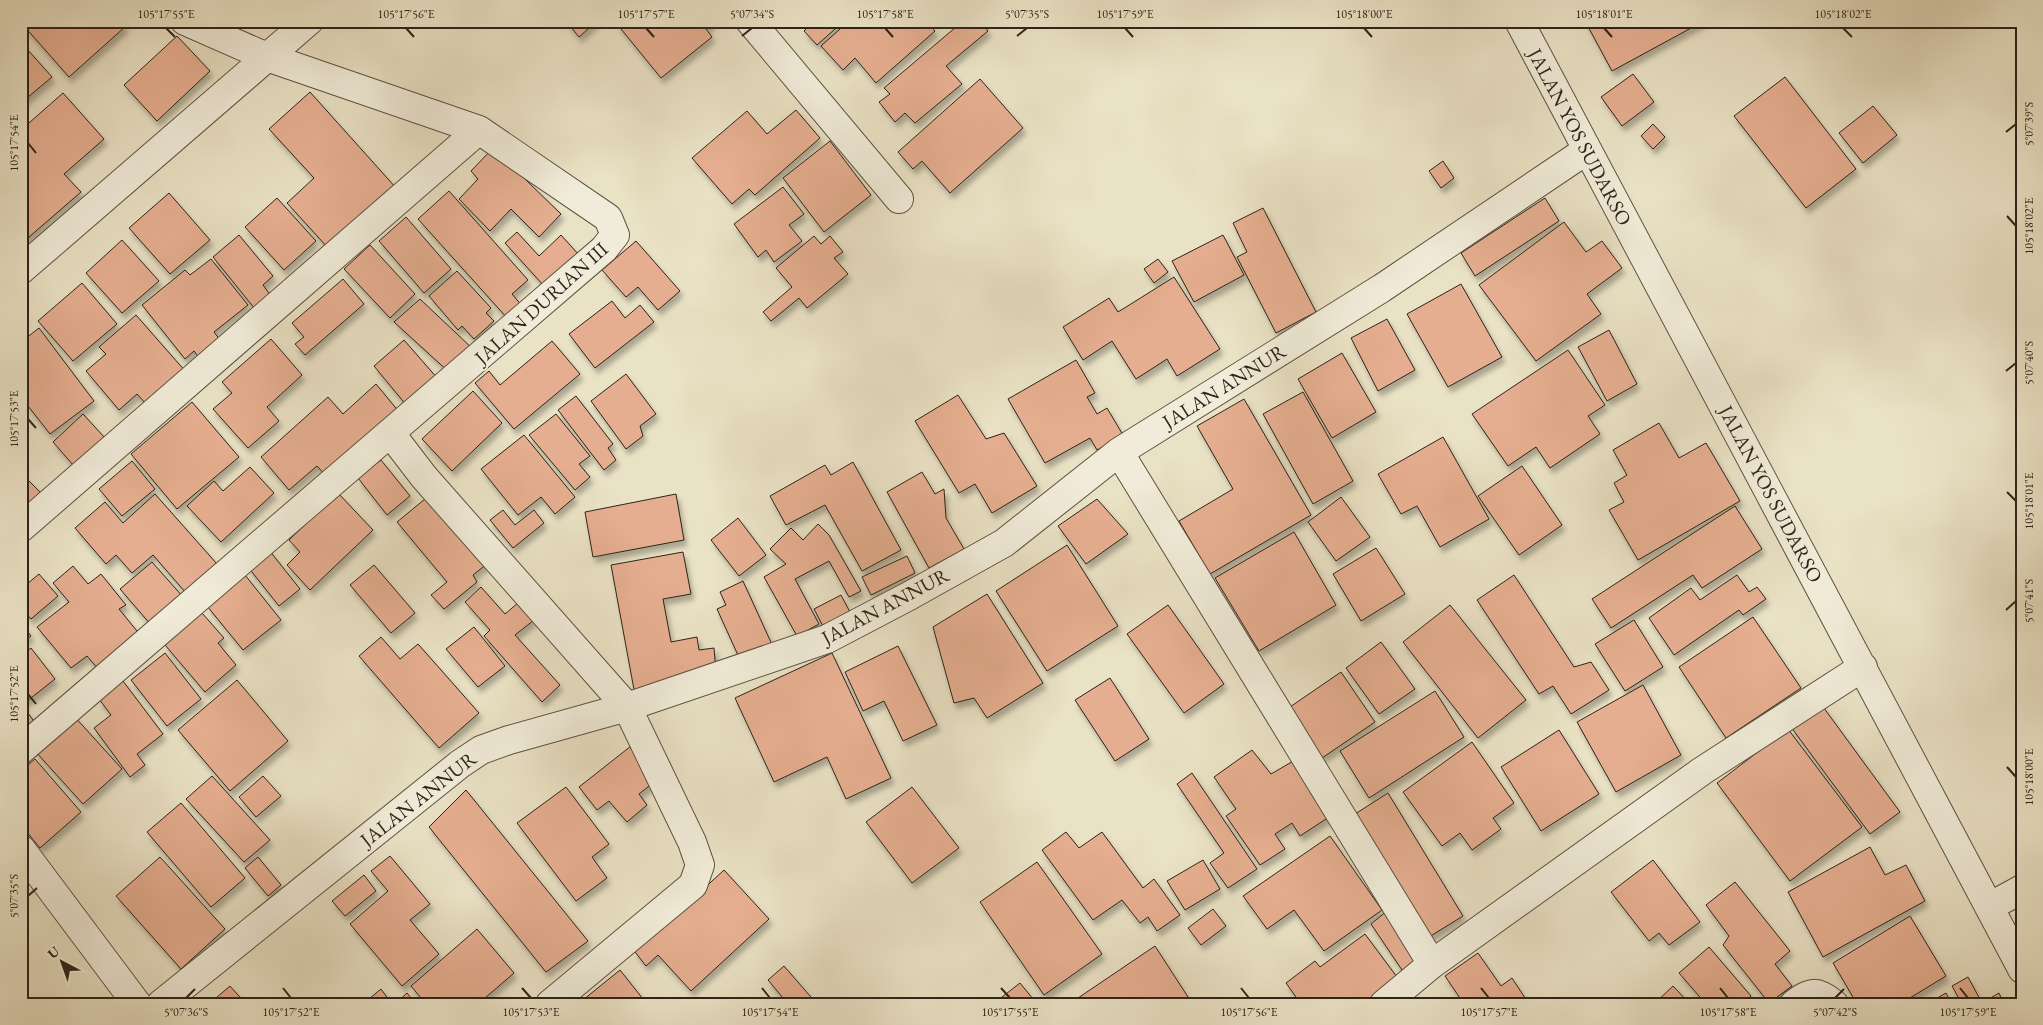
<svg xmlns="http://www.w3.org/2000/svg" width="2043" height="1025" viewBox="0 0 2043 1025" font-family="'EB Garamond',serif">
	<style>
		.building { fill: #e5ae90; stroke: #2d2318; filter: url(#shadow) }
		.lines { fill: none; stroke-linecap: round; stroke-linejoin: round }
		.minor-casing { stroke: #5c5343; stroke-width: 30 }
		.minor { stroke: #f1ecd9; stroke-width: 28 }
		.ticks { fill: none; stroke: #2d2318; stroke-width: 2 }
		.labels { text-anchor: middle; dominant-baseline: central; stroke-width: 4; stroke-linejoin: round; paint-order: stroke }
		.street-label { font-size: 20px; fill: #2d2318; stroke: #f1ecd9 }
		.neatline { fill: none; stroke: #2d2318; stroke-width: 2 }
		.ticks-label { font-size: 12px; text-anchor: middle; fill: #2d2318 }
	</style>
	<defs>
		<filter id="shadow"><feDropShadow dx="3" dy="5.5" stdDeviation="2.5" flood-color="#0004"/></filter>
	</defs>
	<rect width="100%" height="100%" fill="#eae2c5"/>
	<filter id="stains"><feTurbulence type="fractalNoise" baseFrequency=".004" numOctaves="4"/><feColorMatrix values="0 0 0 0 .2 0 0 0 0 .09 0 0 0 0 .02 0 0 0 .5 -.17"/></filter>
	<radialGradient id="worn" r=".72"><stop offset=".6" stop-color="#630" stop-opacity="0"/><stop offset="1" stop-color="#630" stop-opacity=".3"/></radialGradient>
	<!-- building -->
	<path class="building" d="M30,21H118L126,26L69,77L24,26Z
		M566,21H597L579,37Z
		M621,21H712L713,22L706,29L712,37L661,78L617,24Z
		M814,21H844L817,45L804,31Z
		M849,21H926L935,31L876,83L855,58L843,70L821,46Z
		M963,21H980L988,31L946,66L962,84L915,123L905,113L895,122L879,102L890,94L884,88Z
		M1585,21H1704L1612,71Z
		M177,36L210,71L157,121L124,85Z
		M27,49L52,77L21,103V54Z
		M1633,74L1654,102L1622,126L1601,97Z
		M1785,77L1856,169L1806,208L1734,116Z
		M980,79L1023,128L950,193L922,161L913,169L898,152Z
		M310,92L397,189L329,249L287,203L314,178L269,129Z
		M63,93L104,139L64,174L81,192L21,244V130Z
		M1873,106L1897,135L1863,163L1839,133Z
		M796,110L820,138L755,195L749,189L732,204L692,158L747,111L767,134Z
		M1653,124L1665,137L1653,149L1641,136Z
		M830,141L871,195L824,232L783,178Z
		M493,148L561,214L539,237L511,209L490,231L459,199L478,179L471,171Z
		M1443,161L1454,178L1441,188L1429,171Z
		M783,187L804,214L789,225L802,241L774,262L766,250L758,257L734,224Z
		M449,191L528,280L512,294L523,307L508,319L418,219Z
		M169,193L210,240L170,274L129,228Z
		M277,198L316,241L284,270L245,227Z
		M1545,198L1559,221L1475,276L1461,253Z
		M1263,208L1316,312L1276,333L1237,257L1247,252L1233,223Z
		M406,217L451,269L424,293L379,241Z
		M1564,222L1586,252L1602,241L1622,268L1587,294L1601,314L1536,361L1479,285Z
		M517,232L539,256L561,235L579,255L544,286L505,243Z
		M239,235L273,276L263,285L271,296L255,309L213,257Z
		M1223,235L1244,275L1194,302L1172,261Z
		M814,236L821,244L830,236L843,252L834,258L848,274L807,308L799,298L771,321L763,312L792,287L776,268Z
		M122,240L159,281L122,313L86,273Z
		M636,241L680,291L658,310L638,287L626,297L602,270Z
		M370,245L415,294L390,318L344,269Z
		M211,259L248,305L214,332L221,341L200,359L194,351L185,359L142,305L185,270L190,275Z
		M1158,259L1168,272L1154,283L1144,269Z
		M457,271L491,308L486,313L494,321L474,339L462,326L458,330L429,296Z
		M1174,277L1220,349L1177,376L1167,359L1136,379L1112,341L1083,360L1063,327L1109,298L1118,312Z
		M343,279L364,304L305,355L295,344L304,337L292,323Z
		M82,283L117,324L73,361L38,321Z
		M1461,284L1502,357L1448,387L1407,314Z
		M420,299L474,350L451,374L394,322Z
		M612,301L625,318L640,305L654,322L595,368L569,334Z
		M136,315L186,372L148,406L137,394L119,410L86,371L106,354L99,347Z
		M1387,319L1415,370L1378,391L1351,338Z
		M39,328L94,401L50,434L21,397V342Z
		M1609,330L1637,384L1607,401L1578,347Z
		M271,339L302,375L267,407L279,421L248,448L213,409L232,393L222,382Z
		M404,340L438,379L407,406L374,366Z
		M552,341L580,374L514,429L475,383L489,371L500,385Z
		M1568,350L1605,405L1588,416L1600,434L1550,468L1536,447L1508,466L1472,414Z
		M1342,353L1376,412L1332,438L1298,379Z
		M1076,360L1095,393L1087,397L1097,414L1107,408L1123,435L1097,450L1090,438L1045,463L1008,399Z
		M626,374L656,414L640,426L643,436L626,449L591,401Z
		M376,384L400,413L327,477L317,466L289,490L261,457L328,397L343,414Z
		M473,391L502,423L452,471L422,439Z
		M1303,392L1353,481L1313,504L1263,414Z
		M958,395L986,439L1004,433L1037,486L992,513L975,484L959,493L915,421Z
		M576,396L613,444L608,448L616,460L604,470L558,410Z
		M1244,399L1311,515L1210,574L1179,521L1233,489L1197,426Z
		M192,402L239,457L177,509L131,454Z
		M83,414L105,438L74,466L53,442Z
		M556,414L590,456L579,464L590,477L575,490L529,435Z
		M1659,423L1679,458L1706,443L1740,501L1638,560L1609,510L1624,502L1614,483L1627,475L1613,450Z
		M524,435L575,497L555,514L541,497L518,515L481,469Z
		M1443,437L1489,519L1440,547L1417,506L1401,514L1378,474Z
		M381,460L410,496L387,515L358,478Z
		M132,461L155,489L122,516L99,489Z
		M853,462L901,550L862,571L825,505L786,525L770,496L825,465L831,475Z
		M1522,466L1562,525L1519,555L1478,496Z
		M250,467L274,493L221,542L187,506L214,481L223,491Z
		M922,472L935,494L944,489L946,518L964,549L929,568L887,492Z
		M21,473L41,493L21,511Z
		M338,493L373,530L310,590L287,565L300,552L289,540Z
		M155,494L217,564L186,593L153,555L132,573L116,555L106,564L75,528L105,502L123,523Z
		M431,494L488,563L473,575L477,582L444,609L431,595L447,582L397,522Z
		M676,494L684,540L593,557L585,512Z
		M1341,497L1370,537L1336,561L1308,522Z
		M1097,499L1128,534L1086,564L1058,526Z
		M1735,506L1762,549L1702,588L1693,575L1611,628L1592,599Z
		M503,510L515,525L534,510L544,523L513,548L490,520Z
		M738,518L766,555L739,576L711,540Z
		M818,524L829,535L861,591L849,597L829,561L795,579L819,624L797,636L764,577L786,564L770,549L791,528L803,540Z
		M1294,532L1336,605L1259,651L1215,578Z
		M1067,545L1118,626L1047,671L996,591Z
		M1376,548L1405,594L1361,621L1333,574Z
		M269,550L300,589L279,606L248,567Z
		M683,552L691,594L663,599L671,642L697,637L699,650L714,648L716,672L635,695L611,565Z
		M907,556L915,573L871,595L862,577Z
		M152,562L184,598L152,626L120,589Z
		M374,565L415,613L391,633L350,585Z
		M73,566L88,584L101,574L126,605L119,609L141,636L99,670L87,656L71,668L37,627L69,602L53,583Z
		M39,574L58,596L31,619L21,608V589Z
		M245,575L281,620L243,650L207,606Z
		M1514,575L1574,667L1591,662L1609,690L1571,714L1553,686L1539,694L1477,600Z
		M1737,575L1749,592L1757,587L1766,599L1743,615L1739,610L1674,655L1649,618L1691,588L1700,600Z
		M743,581L774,649L742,664L717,609L726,605L720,592Z
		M481,587L505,614L519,602L534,620L515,635L560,685L542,702L484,636L490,630L465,602Z
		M987,594L1043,683L987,718L974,698L954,703L933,627Z
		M841,595L852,616L825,630L814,609Z
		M1168,605L1224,684L1184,713L1127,634Z
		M1450,605L1526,700L1478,738L1403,642Z
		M202,613L224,638L218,643L236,665L205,692L165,645Z
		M1753,617L1801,688L1726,738L1679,667Z
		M1634,620L1663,667L1625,691L1595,644Z
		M21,623L31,636L21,643Z
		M474,627L505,666L478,687L446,649Z
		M381,637L400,659L418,644L479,713L439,748L359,656Z
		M1381,642L1415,689L1379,714L1346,668Z
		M898,646L937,725L903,741L884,701L863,711L845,672Z
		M31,648L55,679L22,705L36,724L21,736V656Z
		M165,653L201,699L167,726L131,680Z
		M832,653L891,778L846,799L827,757L774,782L735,698Z
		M1341,672L1375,722L1322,758L1287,709Z
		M1110,678L1149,739L1115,761L1075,700Z
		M237,680L288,741L230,791L178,730Z
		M123,681L163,734L137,754L145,765L130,777L94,728L111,715L99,699Z
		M1643,685L1681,755L1616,792L1577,722Z
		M1435,691L1464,737L1369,798L1340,751Z
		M1821,704L1900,812L1870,834L1791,727Z
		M74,716L122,769L83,804L35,751Z
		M1788,729L1862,827L1790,881L1717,783Z
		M1559,730L1599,794L1541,831L1501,767Z
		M1472,742L1514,803L1493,818L1501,829L1472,850L1460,833L1442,846L1403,792Z
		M631,746L658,779L639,794L647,805L627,822L609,801L597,810L579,787Z
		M1252,750L1271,774L1295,760L1329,817L1300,836L1292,823L1275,834L1285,849L1260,865L1226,816L1236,809L1214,777Z
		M35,759L81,812L40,848L21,825V789L26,785L21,780V771Z
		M1192,773L1257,869L1228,888L1210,863L1224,853L1177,784Z
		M212,776L270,840L244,862L186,799Z
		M263,776L281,796L256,817L239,797Z
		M566,787L609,844L592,857L607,878L576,901L517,823Z
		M912,787L959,848L912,883L866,822Z
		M466,790L588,941L546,972L429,827Z
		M1388,793L1463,916L1429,937L1355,814Z
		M181,803L245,878L211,907L147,832Z
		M1066,832L1079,848L1102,832L1143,888L1154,879L1180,915L1157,931L1148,917L1140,923L1122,900L1093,920L1042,850Z
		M1330,836L1382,910L1324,951L1294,910L1267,929L1243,896Z
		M1870,847L1885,875L1906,865L1925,901L1823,957L1788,892Z
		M390,856L430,904L410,920L439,954L402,986L350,924L388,891L371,871Z
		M160,857L225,929L181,969L116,896Z
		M258,857L281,885L268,896L245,868Z
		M1203,860L1220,889L1185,910L1167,881Z
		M1653,860L1700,922L1669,945L1659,933L1649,941L1611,892Z
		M1037,862L1102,954L1044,995L980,902Z
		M724,870L769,919L691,991L658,955L646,966L635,952Z
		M364,875L376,891L345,916L332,901Z
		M1735,882L1790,951L1775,964L1792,986L1769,1003L1723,945L1729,936L1706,905Z
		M1213,909L1226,926L1201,945L1188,928Z
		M1387,911L1420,960L1404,973L1371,924Z
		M1910,916L1946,976L1900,1004H1857L1833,963Z
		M477,929L514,973L485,998L490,1004H426L411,986Z
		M1365,934L1397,977L1362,1004H1326L1323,999L1317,1004H1301L1286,983L1315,961L1320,967Z
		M1155,946L1188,997L1178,1004H1082L1078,998Z
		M1709,947L1751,996L1742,1004H1706L1679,973Z
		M1478,953L1501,986L1512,978L1529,1004H1464L1445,976Z
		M784,966L817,1004H788L768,980Z
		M620,970L647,1004H578Z
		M1968,977L1982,1003L1999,993L2004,1004H1962L1952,986Z
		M1020,983L1033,999L1027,1004H993Z
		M230,986L246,1004H209Z
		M1673,986L1690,1004H1654Z
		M381,989L392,1004H363Z
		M407,993L416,1004H395Z
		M1946,993L1952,1004H1927Z"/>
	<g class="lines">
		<defs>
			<path id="minor" d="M750,21L899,199
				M1519,21L2022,969
				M21,270L309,21
				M391,434L424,477L627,707L692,842L700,865L693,885L550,1004
				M1119,452L1432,964
				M21,528L479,130
				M21,750L604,249L615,235L608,218L479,130L267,57L185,21
				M21,849L137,1004
				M1989,907L2022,889
				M161,1004L460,764L481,750L509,740L627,707L827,639L909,596L1004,543L1119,452L1382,288L1587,150
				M1384,1004L1432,964L1702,771L1863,667
				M1794,1004C1811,991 1817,990 1834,1004"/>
		</defs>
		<!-- minor casing -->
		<use href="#minor" class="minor-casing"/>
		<!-- minor -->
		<use href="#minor" class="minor"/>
	</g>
	<!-- ticks -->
	<path class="ticks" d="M166,28L175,37M406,28L414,37M646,28L654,37M885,28L893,37M1125,28L1133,37M1364,28L1372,37M1604,28L1612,37M1843,28L1852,37M742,36L752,28M1017,36L1027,28M2006,132L2016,124M28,143L36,153M2007,216L2016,226M2006,371L2016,363M28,419L36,428M2007,492L2016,501M2006,610L2016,601M28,694L36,704M2007,767L2016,777M28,896L37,888M283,988L291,998M522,988L531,998M762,988L770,998M1001,988L1010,998M1241,988L1249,998M1481,988L1489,998M1720,988L1728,998M1960,988L1968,998M186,998L195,989M1835,998L1844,989"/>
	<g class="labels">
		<!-- street labels -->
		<g class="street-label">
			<text transform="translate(1580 137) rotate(62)">JALAN YOS SUDARSO</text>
			<text transform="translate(541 303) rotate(-42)">JALAN DURIAN III</text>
			<text transform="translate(1224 386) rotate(-32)">JALAN ANNUR</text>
			<text transform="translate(1771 494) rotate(62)">JALAN YOS SUDARSO</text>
			<text transform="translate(885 606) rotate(-28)">JALAN ANNUR</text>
			<text transform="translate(418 799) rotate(-38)">JALAN ANNUR</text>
		</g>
	</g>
	<!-- margin -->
	<rect width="2043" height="1025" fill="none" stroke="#eae2c5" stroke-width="55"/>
	<!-- north arrow -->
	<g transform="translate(62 962) rotate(319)" stroke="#f1ecd9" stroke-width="4" paint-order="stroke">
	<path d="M0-4L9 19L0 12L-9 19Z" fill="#2d2318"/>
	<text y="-8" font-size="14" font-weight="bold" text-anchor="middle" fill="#2d2318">U</text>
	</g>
	<rect x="28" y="28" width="1988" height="970" class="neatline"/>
	<g class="ticks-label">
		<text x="166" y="18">105°17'55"E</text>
		<text x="406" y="18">105°17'56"E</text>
		<text x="646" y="18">105°17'57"E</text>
		<text x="752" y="18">5°07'34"S</text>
		<text x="885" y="18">105°17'58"E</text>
		<text x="1027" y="18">5°07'35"S</text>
		<text x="1125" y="18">105°17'59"E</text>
		<text x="1364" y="18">105°18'00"E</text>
		<text x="1604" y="18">105°18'01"E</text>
		<text x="1843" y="18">105°18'02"E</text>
		<text transform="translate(2029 124) rotate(-90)" y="4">5°07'39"S</text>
		<text transform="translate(14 143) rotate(-90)" y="4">105°17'54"E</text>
		<text transform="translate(2029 226) rotate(-90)" y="4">105°18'02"E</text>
		<text transform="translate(2029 363) rotate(-90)" y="4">5°07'40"S</text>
		<text transform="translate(14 419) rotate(-90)" y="4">105°17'53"E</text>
		<text transform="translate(2029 501) rotate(-90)" y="4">105°18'01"E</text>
		<text transform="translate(2029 601) rotate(-90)" y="4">5°07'41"S</text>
		<text transform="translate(14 694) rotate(-90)" y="4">105°17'52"E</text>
		<text transform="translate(2029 777) rotate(-90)" y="4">105°18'00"E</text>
		<text transform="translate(14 896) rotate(-90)" y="4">5°07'35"S</text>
		<text x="186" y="1016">5°07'36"S</text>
		<text x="291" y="1016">105°17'52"E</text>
		<text x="531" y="1016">105°17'53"E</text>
		<text x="770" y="1016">105°17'54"E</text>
		<text x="1010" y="1016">105°17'55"E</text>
		<text x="1249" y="1016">105°17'56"E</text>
		<text x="1489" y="1016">105°17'57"E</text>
		<text x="1728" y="1016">105°17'58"E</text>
		<text x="1835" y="1016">5°07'42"S</text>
		<text x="1968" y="1016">105°17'59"E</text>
	</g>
	<rect width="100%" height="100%" filter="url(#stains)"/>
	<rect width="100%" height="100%" fill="url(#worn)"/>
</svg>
